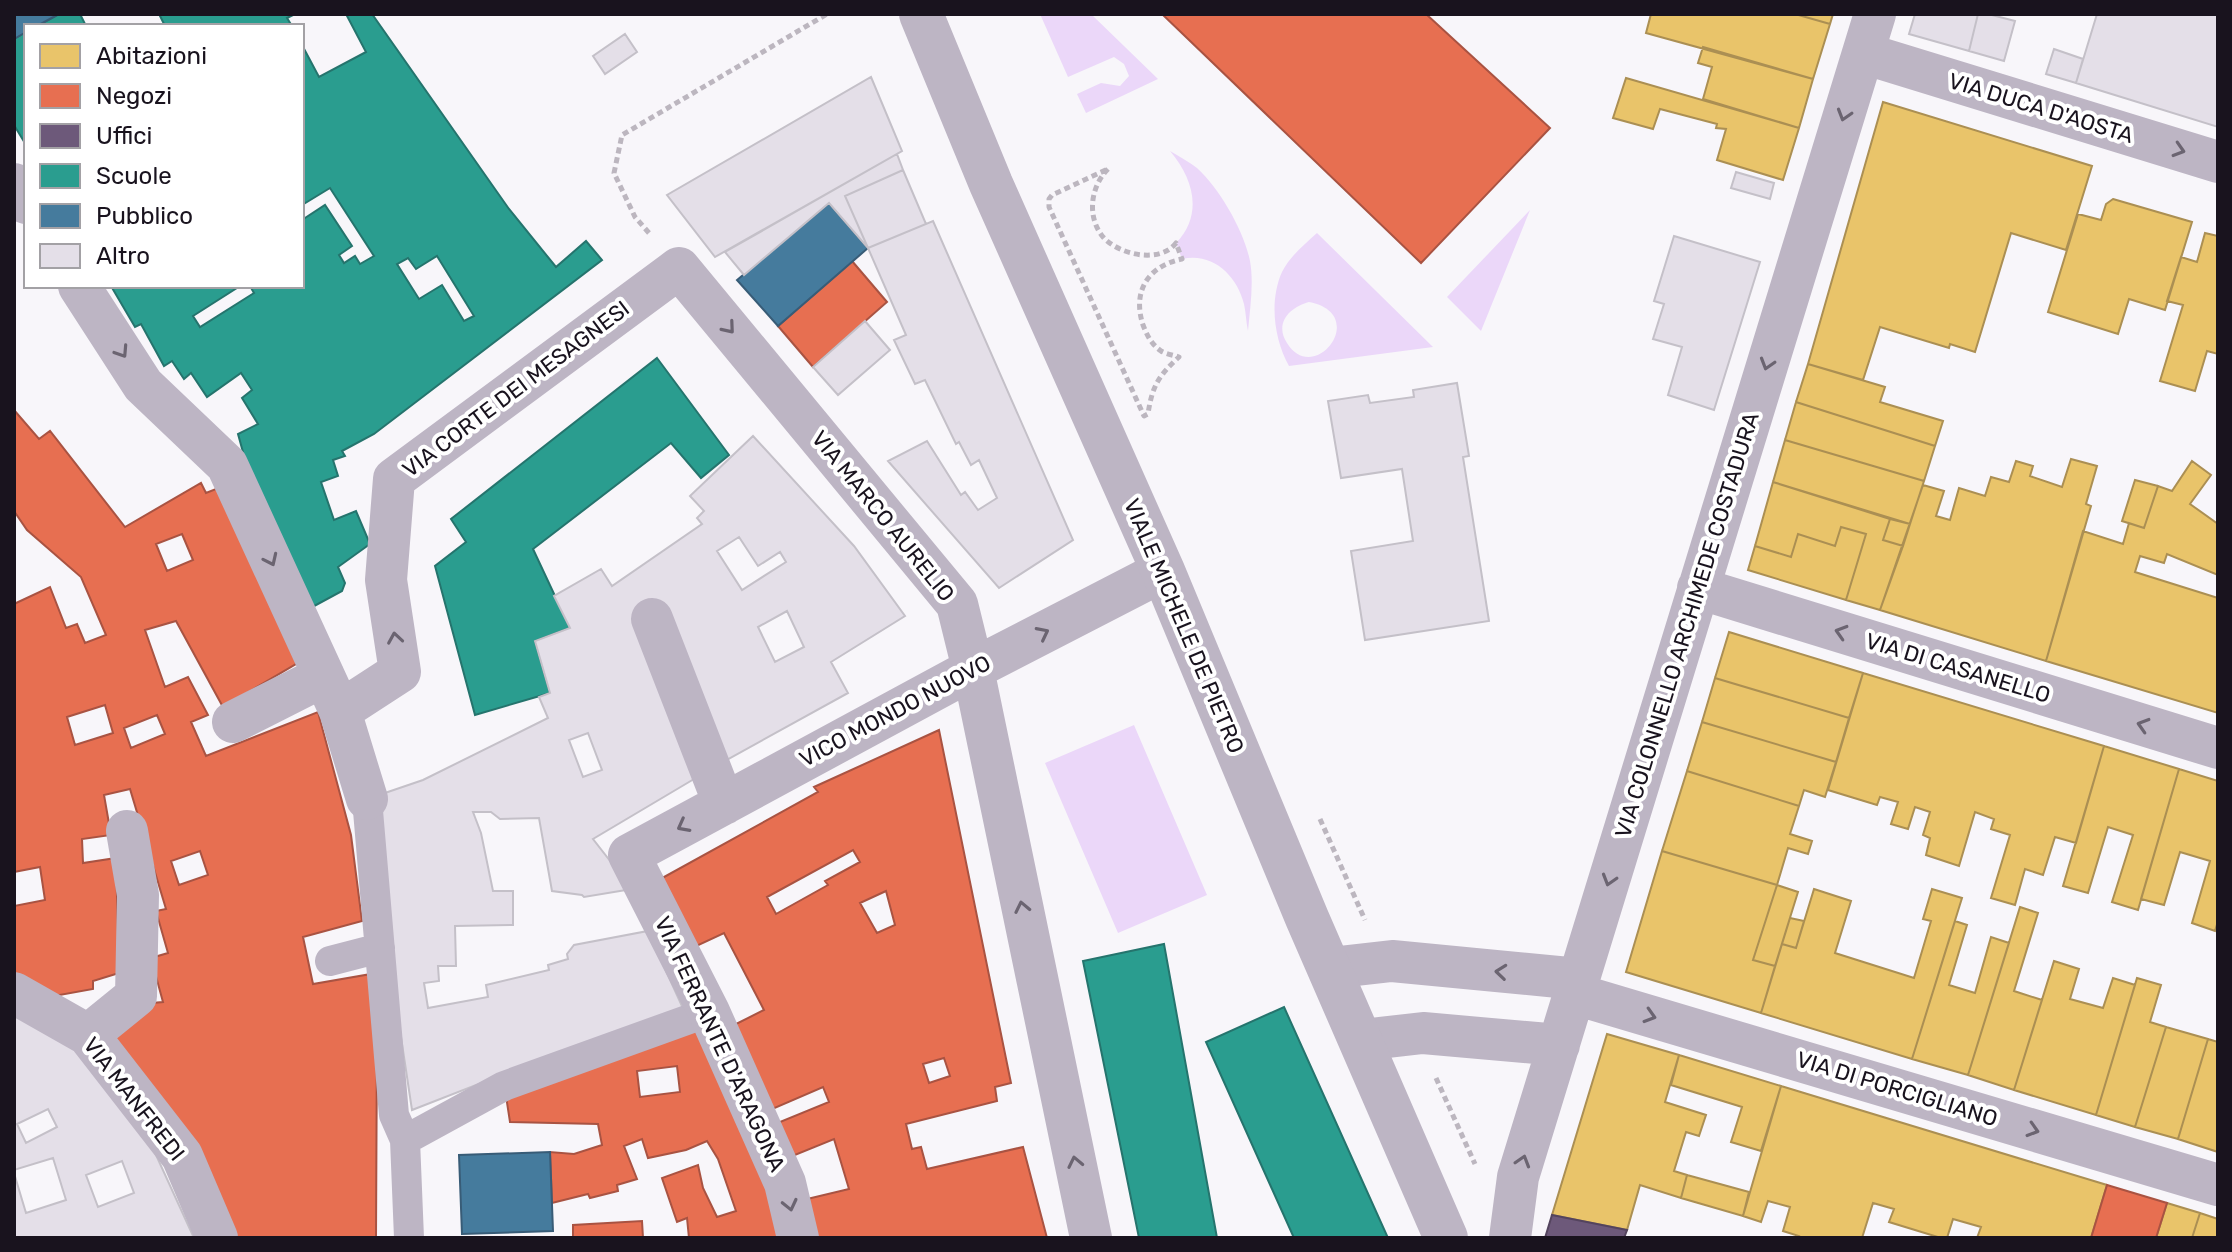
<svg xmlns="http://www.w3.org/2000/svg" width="2232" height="1252" viewBox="0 0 2232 1252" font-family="Rubik,sans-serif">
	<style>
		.green { fill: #ebd7f9; fill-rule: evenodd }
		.homes { fill: #e9c46a; stroke: #ab8f53; stroke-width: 2 }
		.shops { fill: #e76f51; stroke: #a95342; stroke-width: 2; fill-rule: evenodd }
		.offices { fill: #6d597a; stroke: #54445e; stroke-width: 2 }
		.schools { fill: #2a9d8f; stroke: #25746d; stroke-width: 2; fill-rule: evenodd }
		.public { fill: #457b9d; stroke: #385c77; stroke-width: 2 }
		.building { fill: #e4dfe8; stroke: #c4c0c8; stroke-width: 2; fill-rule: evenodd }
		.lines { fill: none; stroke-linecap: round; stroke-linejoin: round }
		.path { stroke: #bcb6bf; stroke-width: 5; stroke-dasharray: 6 4; stroke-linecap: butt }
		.pedestrian { stroke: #bdb5c4; stroke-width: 30 }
		.minor { stroke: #bdb5c4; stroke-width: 42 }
		.tertiary { stroke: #bdb5c4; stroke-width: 44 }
		.oneway { stroke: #6b6471 }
		.labels { text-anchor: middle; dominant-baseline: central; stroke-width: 8; stroke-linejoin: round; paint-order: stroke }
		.street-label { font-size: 22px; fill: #19131e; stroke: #fff }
	</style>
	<rect width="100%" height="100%" fill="#f8f6fa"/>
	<!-- green -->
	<path class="green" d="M1040,14H1091L1158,79L1086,113L1077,94L1101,83L1120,86L1129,76L1124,64L1114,57L1068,77Z
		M1170,151C1179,156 1189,162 1197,168C1220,189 1244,231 1250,261C1254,283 1250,308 1248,331C1246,322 1246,313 1244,304C1237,276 1213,252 1182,259L1176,243C1204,214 1193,178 1170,151Z
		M1530,210L1481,331L1447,297Z
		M1317,233L1433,347L1289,366C1274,339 1269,301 1282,272C1290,256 1305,244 1317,233ZM1309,302C1371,314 1314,387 1287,343C1274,323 1290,307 1309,302Z
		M1134,725L1207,895L1118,933L1045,763Z"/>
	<!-- homes -->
	<path class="homes" d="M1651,14H1795L1830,24L1813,79L1646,33Z
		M1795,14H1833L1830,24Z
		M1703,47L1813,79L1799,128L1703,99L1712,67L1698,63Z
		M1626,78L1799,128L1783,180L1717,160L1726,129L1716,128L1717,124L1660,109L1653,129L1613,118Z
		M1883,102L2092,166L2066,250L2011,233L1975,352L1950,344L1949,348L1880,327L1863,380L1808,364Z
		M2113,199L2192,222L2165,310L2129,299L2118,334L2048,312L2078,214L2101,220L2106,204Z
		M2205,233L2218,236V354L2207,351L2195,391L2160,381L2183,305L2167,301L2181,257L2197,262Z
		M1808,364L1885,387L1880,402L1943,421L1935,446L1796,402Z
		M1796,402L1935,446L1924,481L1785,440Z
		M1785,440L1924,481L1910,524L1773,482Z
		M2071,459L2097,466L2086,504L2091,506L2046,661L1880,610L1923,485L1944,491L1936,516L1950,520L1959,488L1985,496L1991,477L2009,482L2016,461L2033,466L2030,476L2062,487Z
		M2192,461L2211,475L2190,504L2218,524V575L2167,554L2164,563L2140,556L2135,572L2218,598V713L2046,661L2083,531L2123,544L2129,523L2144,528L2158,486L2172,491Z
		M2135,480L2158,486L2144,528L2122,521Z
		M1773,482L1890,519L1883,540L1903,546L1880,610L1846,600L1866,534L1841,527L1835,546L1798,534L1791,557L1755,546Z
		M1890,519L1910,524L1903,546L1883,540Z
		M1841,527L1866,534L1846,600L1748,570L1755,546L1791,557L1798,534L1835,546Z
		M1729,632L1863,673L1849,718L1715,678Z
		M1863,673L2104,746L2076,843L2055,837L2043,875L2025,869L2015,905L1991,898L2010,835L1991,829L1994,819L1975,812L1959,866L1926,855L1930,838L1923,835L1930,812L1915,807L1908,829L1891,824L1898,802L1880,797L1877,805L1828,790Z
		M1715,678L1849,718L1836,762L1702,722Z
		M1702,722L1836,762L1825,797L1804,790L1799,806L1687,771Z
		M2104,746L2179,769L2138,910L2112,902L2133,835L2108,827L2088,893L2063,886Z
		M2179,769L2218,781V921L2215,931L2192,923L2210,861L2180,852L2164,905L2141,899Z
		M1687,771L1799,806L1790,834L1812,841L1808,854L1788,848L1777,885L1662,851Z
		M1662,851L1777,885L1753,960L1775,966L1761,1013L1626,972Z
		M1777,885L1798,892L1775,966L1753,960Z
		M1814,889L1851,901L1835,953L1914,978L1931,921L1923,919L1932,889L1962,898L1912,1059L1761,1013L1782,944L1796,948Z
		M2020,907L2038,913L2014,991L2042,1000L2014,1090L1968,1075Z
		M1790,918L1804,921L1796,948L1782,944Z
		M1955,921L1967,925L1949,985L1975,993L1991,937L2009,943L1968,1075L1912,1059Z
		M2054,961L2079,969L2070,999L2103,1008L2113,978L2135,985L2096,1115L2014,1090Z
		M2137,978L2161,985L2150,1022L2166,1027L2135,1127L2096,1115Z
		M2166,1027L2208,1039L2178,1139L2135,1127Z
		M1607,1034L1679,1055L1665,1102L1706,1115L1699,1136L1686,1132L1674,1171L1687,1175L1681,1198L1640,1185L1627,1230L1552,1215Z
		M2208,1039L2218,1042V1152L2178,1139Z
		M1679,1055L1781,1086L1761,1151L1731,1142L1742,1107L1671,1085Z
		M1781,1086L2107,1185L2091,1238H1977L1981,1227L1953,1219L1947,1238H1941L1889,1222L1894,1209L1873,1203L1862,1238H1798L1799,1236L1783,1231L1790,1207L1768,1201L1761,1222L1743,1216Z
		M1687,1175L1749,1192L1743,1216L1681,1198Z
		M2167,1203L2200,1213L2192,1238H2156Z
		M2200,1213L2218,1219V1238H2192Z"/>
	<!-- shops -->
	<path class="shops" d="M1162,14H1426L1550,128L1421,263Z
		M852,261L887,302L813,367L778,326Z
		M14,410L39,439L50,431L125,527L201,483L206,493L221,487L301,661L223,707L176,621L145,630L165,687L188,677L208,715L191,722L206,756L318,712L351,835L362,921L303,937L313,984L371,974L377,1027L376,1238H230L123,1062L111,1024L139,1004L163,1002L151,958L168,953L156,911L166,909L130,789L104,795L111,835L82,839L83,863L116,858L119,973L93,981V989L54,996L14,983V906L45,900L40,867L14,872V604L50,587L66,628L77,624L85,643L106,635L81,577L27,530L14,511ZM182,534L193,560L167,571L156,544ZM105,705L113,733L75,745L67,717ZM157,715L165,734L131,748L124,728ZM200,851L208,875L179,885L171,861Z
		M939,730L1011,1083L995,1087L997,1101L906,1124L912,1149L921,1147L927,1169L1023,1147L1047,1238H812L807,1199L849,1189L834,1139L790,1157L775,1124L829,1102L823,1087L770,1110L730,1027L764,1010L724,933L690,949L655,882L818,792L814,787ZM853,850L860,862L825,881L828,885L776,914L767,897ZM886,891L895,925L877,933L860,903ZM944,1058L950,1076L929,1083L923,1064Z
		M704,1023L759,1144L780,1238H689L687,1218L677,1222L662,1178L698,1165L703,1188L717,1217L736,1211L718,1159L707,1141L686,1150L648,1158L642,1139L624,1146L637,1179L617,1185L618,1191L590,1198L588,1194L552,1203L550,1152L574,1154L602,1145L598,1124L510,1122L506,1096ZM677,1066L680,1092L640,1097L637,1071Z
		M2107,1185L2167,1203L2156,1238H2091Z
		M642,1221L643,1238H573V1225Z"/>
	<!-- offices -->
	<path class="offices" d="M1552,1215L1627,1230L1624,1238H1545Z"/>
	<!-- schools -->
	<path class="schools" d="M59,14H80L86,26H37Z
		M159,14H295L287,18L292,26H165Z
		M346,14H372L509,209L556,267L586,241L602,260L374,434L342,451L345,456L333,460L338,476L321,482L334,520L356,511L370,544L338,567L345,583L342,591L305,611L246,463L238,434L258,424L242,398L252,390L241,373L207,397L191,373L184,379L172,361L164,366L141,324L135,327L111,286H240L193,316L200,327L254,293L250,286H302V220L325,205L352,246L339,255L344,263L355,256L360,264L374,256L330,188L302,205V45L319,77L366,52ZM437,256L474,316L464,321L442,285L419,299L397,264L408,258L416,269Z
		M26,32V145L14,125V39Z
		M657,358L729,455L701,478L671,443L533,549L570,628L535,641L550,693L475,715L435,566L466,542L451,519Z
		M1164,944L1217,1238H1139L1083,961Z
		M1284,1007L1388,1238H1294L1206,1042Z"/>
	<!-- public -->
	<path class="public" d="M14,14H59L37,26H26V32L14,39Z
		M829,203L868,248L778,326L737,280Z
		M550,1152L553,1231L462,1234L459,1155Z"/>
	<!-- building -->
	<path class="building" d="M1915,14H1978L1969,51L1909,34Z
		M1978,14H1988L2015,21L2004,61L1969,51Z
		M2097,14H2218V127L2076,83Z
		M625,34L637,52L605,74L593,56Z
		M2054,49L2083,59L2076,83L2046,74Z
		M871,77L902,151L715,257L667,195Z
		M897,154L903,170L845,196L868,248L829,203L744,275L725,252Z
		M903,170L926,224L868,248L845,196Z
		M1736,172L1774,183L1770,199L1731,188Z
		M933,221L1073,540L999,588L888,461L927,441L961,495L965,492L978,510L997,498L979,460L971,465L959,442L956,444L925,380L915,384L894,340L906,335L868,248Z
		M1674,236L1760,262L1714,410L1668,395L1682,347L1653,339L1664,304L1654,301Z
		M865,321L890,350L838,395L813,367Z
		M1457,383L1469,456L1463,457L1489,621L1365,640L1351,551L1413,541L1402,469L1341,478L1328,401L1368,395L1370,403L1414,397L1413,390Z
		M753,436L854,546L905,616L831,662L848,693L721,763L593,839L632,889L584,897L582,895L552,891L539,818L500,819L491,812H473L481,833L493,891H513V925L455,926L456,966H438L439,981L424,983L428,1008L488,997L486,985L549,970L548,965L568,959L567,954L574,945L648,931L686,1015L540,1060L412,1110L393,984L379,795L423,780L548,718L539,697L550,693L535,641L570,628L554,596L601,569L612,586L702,524L697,518L704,511L690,496ZM739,537L758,566L780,552L786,562L742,590L717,551ZM787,611L804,647L775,662L758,627ZM588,733L602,770L583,777L569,740Z
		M14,1009L85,1047L151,1144L194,1238H14V1173L26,1213L66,1200L53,1158L14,1170ZM48,1109L57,1127L26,1143L17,1124ZM122,1161L134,1193L98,1207L86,1175Z"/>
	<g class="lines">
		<!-- path -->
		<path class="path" d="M1108,169C1091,186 1086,216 1103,237C1119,255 1160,264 1176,243L1182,259C1148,266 1132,291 1143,325C1147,335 1151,344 1161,351C1166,354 1173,355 1179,357C1158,376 1152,387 1148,414L1144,416L1049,207V199L1052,195Z
			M649,233L635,217L614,173L622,135L827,14
			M1320,819L1365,920
			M1436,1078L1475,1164"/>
		<!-- pedestrian -->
		<path class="pedestrian" d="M367,799L394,1115L405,1140L409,1238
			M330,961L380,948
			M405,1140L504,1086L709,1012"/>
		<!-- minor -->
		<path class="minor" d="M1863,53L2218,162
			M14,184L26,203
			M79,286L143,385L227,465L340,711L367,799
			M1698,588L2218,748
			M652,619L724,804
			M340,711L400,672L386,580L394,479L679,268L957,604L973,669L1091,1238
			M233,722L324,676
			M1330,968L1392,961L1579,979
			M14,993L88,1035L182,1156L217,1238
			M1575,994L2218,1185
			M88,1035L136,996L138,895L127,831
			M1362,1040L1423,1033L1559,1045
			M798,1238L785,1183L709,1012L629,855L973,669L1163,571
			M1510,1238L1518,1177L1875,14"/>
		<!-- tertiary -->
		<path class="tertiary" d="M921,14L991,184L1163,571L1307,918L1446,1238"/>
	</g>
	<!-- one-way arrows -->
	<defs><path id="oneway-chevron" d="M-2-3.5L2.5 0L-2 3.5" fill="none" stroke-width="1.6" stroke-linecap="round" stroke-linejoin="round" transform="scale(2)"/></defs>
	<g class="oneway">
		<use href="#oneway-chevron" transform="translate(1844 115) rotate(107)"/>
		<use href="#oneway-chevron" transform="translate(2179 150) rotate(17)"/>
		<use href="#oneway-chevron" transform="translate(729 328) rotate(50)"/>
		<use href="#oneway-chevron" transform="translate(122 352) rotate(57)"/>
		<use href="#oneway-chevron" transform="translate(1767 364) rotate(107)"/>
		<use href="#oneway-chevron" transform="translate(271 560) rotate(65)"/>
		<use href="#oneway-chevron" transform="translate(1841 632) rotate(-163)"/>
		<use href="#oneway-chevron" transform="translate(1043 633) rotate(-27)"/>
		<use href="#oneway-chevron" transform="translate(395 638) rotate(-99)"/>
		<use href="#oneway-chevron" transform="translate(2143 725) rotate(-163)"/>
		<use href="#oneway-chevron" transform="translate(683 826) rotate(152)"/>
		<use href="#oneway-chevron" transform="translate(1609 880) rotate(107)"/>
		<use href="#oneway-chevron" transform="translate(1022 907) rotate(-102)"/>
		<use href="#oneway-chevron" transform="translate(1501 972) rotate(-174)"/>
		<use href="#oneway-chevron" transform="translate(1650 1016) rotate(17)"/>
		<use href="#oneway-chevron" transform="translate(2033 1130) rotate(17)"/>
		<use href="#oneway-chevron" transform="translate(1523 1161) rotate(-73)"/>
		<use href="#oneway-chevron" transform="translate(1075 1162) rotate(-102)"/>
		<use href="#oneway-chevron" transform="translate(790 1205) rotate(77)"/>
	</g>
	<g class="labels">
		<!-- street labels -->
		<g class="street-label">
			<text transform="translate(2041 108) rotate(17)">VIA DUCA D'AOSTA</text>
			<text transform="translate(516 389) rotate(-37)">VIA CORTE DEI MESAGNESI</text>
			<text transform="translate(883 516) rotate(51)">VIA MARCO AURELIO</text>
			<text transform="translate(1687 625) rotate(-73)">VIA COLONNELLO ARCHIMEDE COSTADURA</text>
			<text transform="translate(1184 626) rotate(67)">VIALE MICHELE DE PIETRO</text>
			<text transform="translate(1958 668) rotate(17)">VIA DI CASANELLO</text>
			<text transform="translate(895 711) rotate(-28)">VICO MONDO NUOVO</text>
			<text transform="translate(720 1044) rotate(65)">VIA FERRANTE D'ARAGONA</text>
			<text transform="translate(1897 1089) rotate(17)">VIA DI PORCIGLIANO</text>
			<text transform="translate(134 1099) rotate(52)">VIA MANFREDI</text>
		</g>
	</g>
	<!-- border -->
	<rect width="2232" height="1252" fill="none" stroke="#19131e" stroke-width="32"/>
	<!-- legend -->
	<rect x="24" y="24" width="280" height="264" fill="#ffffff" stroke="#a3a1a5" stroke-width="2"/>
	<rect x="40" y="44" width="40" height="24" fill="#e9c46a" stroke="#a3a1a5" stroke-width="2"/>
	<text x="96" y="64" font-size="24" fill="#19131e">Abitazioni</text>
	<rect x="40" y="84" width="40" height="24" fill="#e76f51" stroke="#a3a1a5" stroke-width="2"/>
	<text x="96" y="104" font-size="24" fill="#19131e">Negozi</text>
	<rect x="40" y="124" width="40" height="24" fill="#6d597a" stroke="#a3a1a5" stroke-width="2"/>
	<text x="96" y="144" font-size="24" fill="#19131e">Uffici</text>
	<rect x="40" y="164" width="40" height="24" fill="#2a9d8f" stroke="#a3a1a5" stroke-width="2"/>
	<text x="96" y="184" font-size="24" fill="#19131e">Scuole</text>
	<rect x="40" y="204" width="40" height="24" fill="#457b9d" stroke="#a3a1a5" stroke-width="2"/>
	<text x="96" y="224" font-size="24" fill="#19131e">Pubblico</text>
	<rect x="40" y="244" width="40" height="24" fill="#e4dfe8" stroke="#a3a1a5" stroke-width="2"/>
	<text x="96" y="264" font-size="24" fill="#19131e">Altro</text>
</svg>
